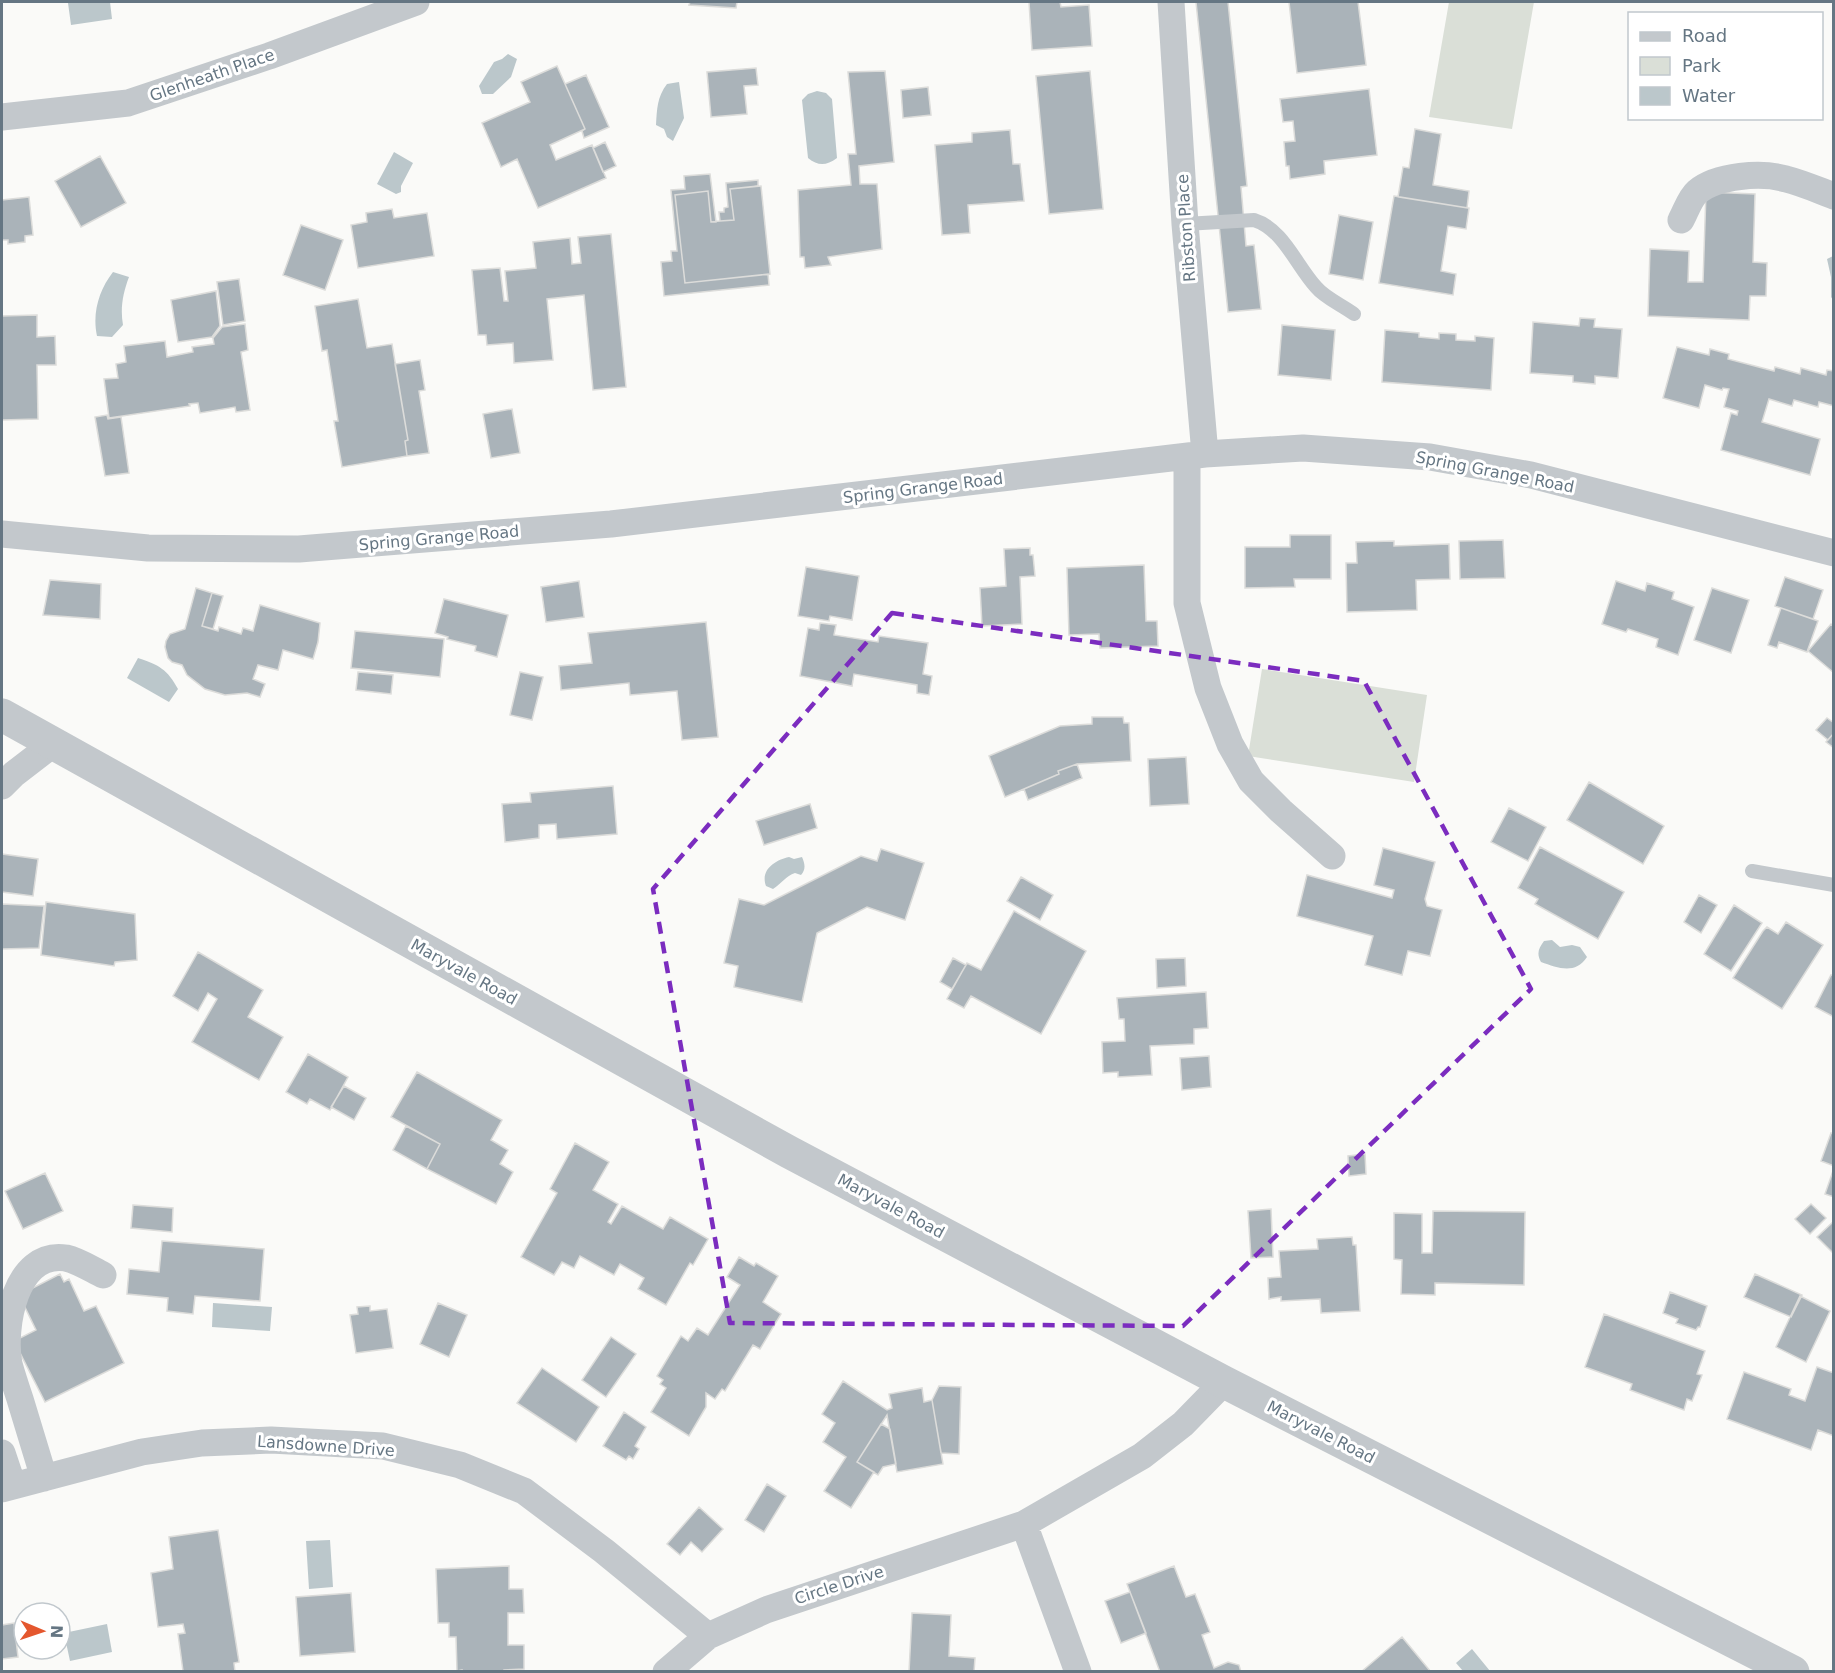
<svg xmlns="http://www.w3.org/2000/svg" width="1835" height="1673" viewBox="0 0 1835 1673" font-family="'DejaVu Sans',sans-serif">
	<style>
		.green { fill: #dadfd7 }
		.water { fill: #bbc7cb }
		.building { fill: #aab3b9; stroke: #dcdcda; stroke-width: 1.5 }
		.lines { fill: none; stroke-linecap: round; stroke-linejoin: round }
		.service { stroke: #c3c8cc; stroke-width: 14 }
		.minor { stroke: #c3c8cc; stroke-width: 27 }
		.tertiary { stroke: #c3c8cc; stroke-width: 33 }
		.marked { fill: none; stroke: #7b2cbf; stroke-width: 4.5; stroke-dasharray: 12 8; stroke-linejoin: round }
		.labels { text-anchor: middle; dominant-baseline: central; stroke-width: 6; stroke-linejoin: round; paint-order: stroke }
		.street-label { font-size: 16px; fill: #657683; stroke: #fff }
	</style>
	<rect width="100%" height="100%" fill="#fafaf8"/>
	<!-- green -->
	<path class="green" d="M1449,2H1534L1512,129L1429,117Z
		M1262,669L1427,695L1414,782L1248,756Z"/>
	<!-- water -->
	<path class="water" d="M75,2H110L112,19L71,25L68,3Z
		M508,54L517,59L511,77L493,94H482L479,86L494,62L502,59Z
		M679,82L684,118L673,141L667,137L664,129L656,125C657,109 657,97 667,84Z
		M817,91L826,93L832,99L837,158C826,166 818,166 808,158L802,100L808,94Z
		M394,152L413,163L401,186V192L396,194L377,184Z
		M1833,256V300L1831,297V277L1827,259Z
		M113,272L129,277C123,293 120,308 123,325L112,337L97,336C92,313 99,290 113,272Z
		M138,658C159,665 167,669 178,689L169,702L127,678Z
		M789,857L794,859L802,857C805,864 806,869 801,875L795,873C786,876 781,884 773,889L766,886C760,870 775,860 789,857Z
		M1552,940L1560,947L1572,945L1580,947L1587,957C1575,975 1558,968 1541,962C1536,953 1539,948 1544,941Z
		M213,1303L272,1307L270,1331L212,1327Z
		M330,1540L333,1587L309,1589L306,1541Z
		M107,1624L112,1652L70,1661L64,1633Z
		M1472,1649L1490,1671H1463L1456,1663Z"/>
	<!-- building -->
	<path class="building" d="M690,2H737L736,8L689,5Z
		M1029,2H1060L1061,7L1089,5L1092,46L1032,50Z
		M1196,2H1228L1247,186L1241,187L1246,246L1254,245L1261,309L1228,312Z
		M1289,2H1358L1366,65L1297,73Z
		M557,66L585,129L550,145L556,160L592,145L606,178L538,208L517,159L501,167L482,123L530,102L521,82Z
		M756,68L758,85L744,86L747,114L711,117L707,72Z
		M885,71L894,162L859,166L860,184H877L882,249L828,257L831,265L805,268L804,257H800L798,190L851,185L848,154H856L848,72Z
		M1090,71L1103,209L1049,214L1036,76Z
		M586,75L609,127L584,138L582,131L585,129L565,84Z
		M928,87L931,115L903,118L901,90Z
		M1369,89L1377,155L1324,161L1325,174L1290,179L1289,166H1286L1284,142L1295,141L1293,121L1283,122L1280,99Z
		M1415,129L1441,134L1433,185L1469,191L1467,208L1398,197L1403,167L1409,168Z
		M1010,130L1013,164H1020L1024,201L968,205L970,233L942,235L935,145L972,142V133Z
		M605,142L616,166L603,172L593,148Z
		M100,156L126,203L81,227L55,181Z
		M710,174L716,222H711L708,191L675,195L685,283L768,274L769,285L664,296L661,262L672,261L671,251H677L671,190L685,189L684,176Z
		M758,180V186L730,189L734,220L720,221L719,212H724V208L728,207L726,183Z
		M761,186L770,274L685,283L675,195L708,191L711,222L720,221L734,220L730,189Z
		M1706,192L1755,194L1753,262L1767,263L1766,296H1750L1749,320L1648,316L1650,249L1689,251L1688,282H1703Z
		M1394,196L1469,208L1466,229L1448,226L1441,271L1456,274L1453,295L1379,283Z
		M29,197L33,235L25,236V242L8,244V240H2V200Z
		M392,209L394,218L427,213L434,256L358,268L351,225L367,222L366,213Z
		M1339,215L1373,222L1363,280L1329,274Z
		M301,225L343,240L325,290L283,275Z
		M611,234L626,387L593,390L584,295L547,299L553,360L514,363L513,343L487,345L486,335H478L472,270L500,268L504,301H508L505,271L536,268L533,242L570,238L572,264L581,263L578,237Z
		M239,279L245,321L223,325L217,282Z
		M216,291L220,326L212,337L178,342L171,300Z
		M358,299L367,348L392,344L408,440L405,441L407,456L342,467L334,421H338L327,350L322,351L315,306Z
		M37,315V337L55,336L56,365H37L38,419L2,420V316Z
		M1580,318L1595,319L1594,327L1622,329L1618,378L1595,376V384L1573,382V376L1530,373L1533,322L1579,326Z
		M245,324L248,350L241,352L250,410L236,412L235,407L200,413L198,403L189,404L190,406L109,418L104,379L118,378L116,364L126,362L124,346L165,341L167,357L193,352L192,347L214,344L213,338L222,327Z
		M1282,325L1335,330L1331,380L1278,375Z
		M1385,330L1419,333V337L1439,339V333L1456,334V340L1475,341V336L1494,338L1491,390L1382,382Z
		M1677,347L1709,355L1710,349L1729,354L1728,359L1774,371L1775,367L1800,374L1801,368L1826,375L1827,370L1834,371V406L1819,402L1818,407L1794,400L1792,406L1769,399L1762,422L1820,439L1810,475L1721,450L1731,413L1737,415L1738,411L1724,407L1729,389L1723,388L1722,390L1705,385L1699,408L1663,398Z
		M420,360L425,390L419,391L429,453L407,456L405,441L408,440L395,364Z
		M512,409L520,453L491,458L483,414Z
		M107,415L108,419L121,417L129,473L105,476L95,417Z
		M1290,535H1331V579H1294L1295,587L1245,588V547H1290Z
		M1503,540L1505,578L1460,579L1459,541Z
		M1394,541V546L1449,544L1450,579L1416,580L1417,610L1347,612L1346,563H1357L1356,542Z
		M1030,548V555H1033L1035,576L1020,577L1022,624L982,626L980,588L1006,586L1004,549Z
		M1144,565L1146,621H1157L1158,646L1100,648L1099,634L1069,635L1067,568Z
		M806,567L859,576L852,620L830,616L829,621L798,616Z
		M1785,577L1823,590L1813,619L1775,606Z
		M50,580L101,584L100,619L43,615Z
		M579,581L584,617L546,622L541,587Z
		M1616,581L1645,591L1647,583L1674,592L1672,599L1694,607L1678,655L1656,647L1658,639L1628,629L1626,632L1602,624Z
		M196,588L212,593L202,626L218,631L219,627L241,634L243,628L253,631L260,605L320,623L318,642L313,659L283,650L278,670L258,665L253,679L265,684L260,697L247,693L225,695L205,689L187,675L182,665L172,662L168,658L165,647L166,641L170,634L185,629Z
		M1712,588L1749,600L1731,653L1694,640Z
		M212,593L223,596L213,629L202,626Z
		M444,599L508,615L497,657L475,651L476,646L447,639L448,637L435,633Z
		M1781,608L1818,621L1807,652L1779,642L1777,648L1768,645Z
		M706,622L718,737L682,740L677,691L630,695L629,683L561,690L559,666L592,663L588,633Z
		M820,623L836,625L834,635L878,642L879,636L928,643L923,674L932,676L929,695L917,693V685L854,674L852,686L800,676L808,628L819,630Z
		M1831,624L1834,627V673L1808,651Z
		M355,631L444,639L440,677L351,668Z
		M358,672L393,675L391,694L356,690Z
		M520,672L543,677L532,720L510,715Z
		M1092,717H1123L1124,723H1129L1131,761L1077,764L1058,771L1059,774L1005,797L989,756L1060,726L1092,724Z
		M1827,718L1834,723V733L1828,740L1816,730Z
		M1834,733V748L1826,742Z
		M1186,757L1189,804L1150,806L1148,759Z
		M1077,764L1082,778L1028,800L1024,789L1059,774L1058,771Z
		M1589,782L1664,826L1643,864L1567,820Z
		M613,786L617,834L557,839L556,824L539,825V838L505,842L502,804L531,802L530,793Z
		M810,804L817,828L764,845L756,821Z
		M1509,808L1546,827L1528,861L1491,842Z
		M1540,847L1624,892L1598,939L1535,904L1538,899L1518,888Z
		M1383,848L1435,862L1425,899L1427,906L1442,910L1430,956L1408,951L1402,975L1365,965L1373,936L1297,916L1307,875L1392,898L1394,890L1374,885Z
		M881,849L924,863L905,920L867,907L817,933L802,1002L734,987L738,966L724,963L739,899L764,905L861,856L877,861Z
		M2,854L38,859L33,896L2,892Z
		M1021,877L1053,895L1040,920L1007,901Z
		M1699,895L1717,905L1701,933L1684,922Z
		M46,902L135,914L137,960L115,962L114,966L41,955Z
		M2,904L44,906L39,948L2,949Z
		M1734,905L1762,923L1731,971L1704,954Z
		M1014,911L1086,951L1041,1034L971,996L964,1008L947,999L967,963L981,970Z
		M1786,922L1823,945L1782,1009L1733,978L1763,931L1767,927L1778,934Z
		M198,952L263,990L248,1017L283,1037L259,1080L192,1042L217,999L208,993L198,1011L173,996Z
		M953,958L966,965L952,989L940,982Z
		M1185,958L1186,986L1157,988L1156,959Z
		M1831,975L1834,976V1017L1815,1007Z
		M1206,992L1208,1028L1194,1029V1044L1150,1046L1152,1075L1118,1077V1072L1103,1073L1102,1042L1125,1041L1124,1019H1119L1117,998Z
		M308,1054L348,1077L330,1110L310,1099L307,1104L286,1092Z
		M1209,1056L1211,1087L1182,1090L1180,1058Z
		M417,1072L502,1120L491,1140L508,1150L500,1164L513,1172L496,1204L427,1169L440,1144L391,1117Z
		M344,1086L366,1098L354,1120L331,1107Z
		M406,1126L440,1144L427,1169L393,1150Z
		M1831,1133L1834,1134V1166L1821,1161Z
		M575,1143L609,1162L593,1190L618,1204L608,1222L611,1224L622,1206L663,1229L670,1217L708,1239L693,1265L690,1263L666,1305L638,1289L644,1278L620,1264L614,1275L580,1256L574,1268L562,1262L554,1275L521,1257L557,1193L550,1189Z
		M1365,1154L1366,1174L1349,1176L1348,1156Z
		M1834,1168V1197L1825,1194Z
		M45,1173L63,1211L23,1229L5,1191Z
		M1811,1204L1826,1218L1810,1234L1795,1219Z
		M133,1205L173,1208L172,1232L131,1228Z
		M1271,1209L1273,1257L1251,1258L1248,1211Z
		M1433,1211L1525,1212L1524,1285L1435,1283V1295L1401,1294L1402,1260L1394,1259V1213L1422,1214V1253H1432Z
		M1834,1221V1254L1817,1237Z
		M1352,1237L1353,1245H1356L1360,1311L1321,1313L1320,1299L1281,1301V1297L1269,1299L1268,1278L1281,1277L1279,1251L1318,1249L1317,1239Z
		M162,1241L264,1249L260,1301L195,1296L193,1314L167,1311L168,1298L127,1294L129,1269L159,1272Z
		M739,1257L754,1266L756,1263L778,1276L763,1302L781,1314L760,1349L753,1345L725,1391L722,1389L715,1399L706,1393V1407L689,1436L651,1412L666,1388L660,1384L663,1380L657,1376L681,1336L688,1341L697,1328L708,1335L740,1285L727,1277Z
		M60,1274L64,1282L69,1279L84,1311L96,1306L124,1363L45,1402L14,1341L36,1330L19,1295Z
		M1755,1274L1802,1295L1791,1317L1744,1297Z
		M1670,1292L1707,1306L1700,1327H1698L1696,1330L1676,1323L1678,1319L1663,1313Z
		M1800,1296L1830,1311L1806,1362L1776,1347Z
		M438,1303L467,1315L449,1357L420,1344Z
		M370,1306V1311L387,1309L393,1348L356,1353L350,1315L358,1314L357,1307Z
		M1604,1314L1705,1351L1697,1374L1702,1375L1692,1401L1687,1399L1684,1410L1630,1390L1632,1384L1585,1367Z
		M611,1337L636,1354L606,1397L582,1380Z
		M1817,1367L1834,1373V1436L1818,1430L1811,1450L1727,1419L1744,1372L1791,1389L1789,1395L1805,1401Z
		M542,1368L599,1407L576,1442L517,1403Z
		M843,1381L887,1410L892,1408L889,1394L922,1388L924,1402L932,1400L943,1464L897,1472L887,1415L857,1462L874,1472L851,1508L824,1491L846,1457L823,1442L835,1423L822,1414Z
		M939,1386L961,1387L959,1454L941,1453L932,1400Z
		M624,1412L646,1427L635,1446L639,1449L633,1459L629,1456L626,1460L603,1446Z
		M881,1424L890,1429L896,1464L883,1467L878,1475L857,1462Z
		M767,1484L786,1496L764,1532L745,1520Z
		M699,1507L723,1529L702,1552L691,1542L680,1555L667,1544Z
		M218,1530L239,1662L234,1663L235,1672L183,1671L178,1634L185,1633L183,1624L158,1627L151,1573L173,1569L169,1537Z
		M509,1566V1589H523L524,1613H508V1645H524V1669L504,1670V1672H462V1670L457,1671L456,1637H449V1623H438L436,1569Z
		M1174,1566L1186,1597L1195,1594L1210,1632L1202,1635L1214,1668L1228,1662L1239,1665L1241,1672H1160L1127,1584Z
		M1130,1592L1146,1633L1121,1643L1105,1601Z
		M351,1593L355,1652L300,1656L296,1597Z
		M912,1613L951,1615L949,1656L975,1658L974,1672H909Z
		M14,1623L18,1657L2,1659V1625Z
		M1402,1637L1431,1672H1361Z"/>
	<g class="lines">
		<!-- service -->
		<path class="service" d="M1185,224L1254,220C1283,229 1296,265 1316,287C1325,298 1342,305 1354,314
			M1752,871L1834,885"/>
		<!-- minor -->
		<path class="minor" d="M1171,2L1185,224L1205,454
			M2,117L128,103L269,56L416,2
			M1681,220C1686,211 1690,198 1697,192C1717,175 1762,172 1786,179C1802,183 1818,190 1834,196
			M1187,457V603L1208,688L1230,744L1251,781L1281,811L1332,856
			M2,534L148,548L299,549L611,524L1205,454L1303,448L1430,457L1531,475L1834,553
			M2,786L14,774L53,744
			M2,1453L13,1486
			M44,1478C36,1452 28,1425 20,1399C16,1387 12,1375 9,1364C2,1328 15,1250 66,1258C79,1261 91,1269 103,1275
			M2,1489L142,1452L202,1443L271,1440L383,1446L460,1465L524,1491L604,1551L708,1636
			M1024,1524L1078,1672
			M666,1672L708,1636L766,1610L1024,1524L1142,1456L1183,1424L1224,1382"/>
		<!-- tertiary -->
		<path class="tertiary" d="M2,715L789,1152L1224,1382L1793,1672"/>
	</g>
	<!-- marked area -->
	<path class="marked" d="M892,613L1364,681L1531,989L1183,1326L730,1323L653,889Z"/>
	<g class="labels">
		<!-- street labels -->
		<g class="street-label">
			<text transform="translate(212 75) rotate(-19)">Glenheath Place</text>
			<text transform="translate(1186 228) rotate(-94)">Ribston Place</text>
			<text transform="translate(1495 472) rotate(11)">Spring Grange Road</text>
			<text transform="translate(923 488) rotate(-7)">Spring Grange Road</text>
			<text transform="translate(439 538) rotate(-5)">Spring Grange Road</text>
			<text transform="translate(464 972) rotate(29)">Maryvale Road</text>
			<text transform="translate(891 1206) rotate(28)">Maryvale Road</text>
			<text transform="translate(1321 1432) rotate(27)">Maryvale Road</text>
			<text transform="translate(326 1446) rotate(4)">Lansdowne Drive</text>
			<text transform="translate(839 1585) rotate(-18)">Circle Drive</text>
		</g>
	</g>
	<!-- border -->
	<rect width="1835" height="1673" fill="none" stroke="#657683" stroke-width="6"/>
	<!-- legend -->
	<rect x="1628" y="12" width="195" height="108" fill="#ffffff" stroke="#c1c8cd" stroke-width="1.5"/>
	<rect x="1640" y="32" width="30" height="9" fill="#c3c8cc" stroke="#c1c8cd" stroke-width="1.5"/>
	<text x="1682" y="42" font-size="18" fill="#657683">Road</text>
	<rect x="1640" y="57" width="30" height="18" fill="#dadfd7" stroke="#c1c8cd" stroke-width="1.5"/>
	<text x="1682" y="72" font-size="18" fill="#657683">Park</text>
	<rect x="1640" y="87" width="30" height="18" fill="#bbc7cb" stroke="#c1c8cd" stroke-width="1.5"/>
	<text x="1682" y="102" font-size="18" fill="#657683">Water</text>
	<!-- north arrow -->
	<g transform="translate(42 1631) rotate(92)"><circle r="28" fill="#ffffff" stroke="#c1c8cd" stroke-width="1.5"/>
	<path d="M0-4.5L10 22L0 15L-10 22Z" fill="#e4572e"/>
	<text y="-9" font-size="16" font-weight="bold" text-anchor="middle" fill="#657683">N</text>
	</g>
</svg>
